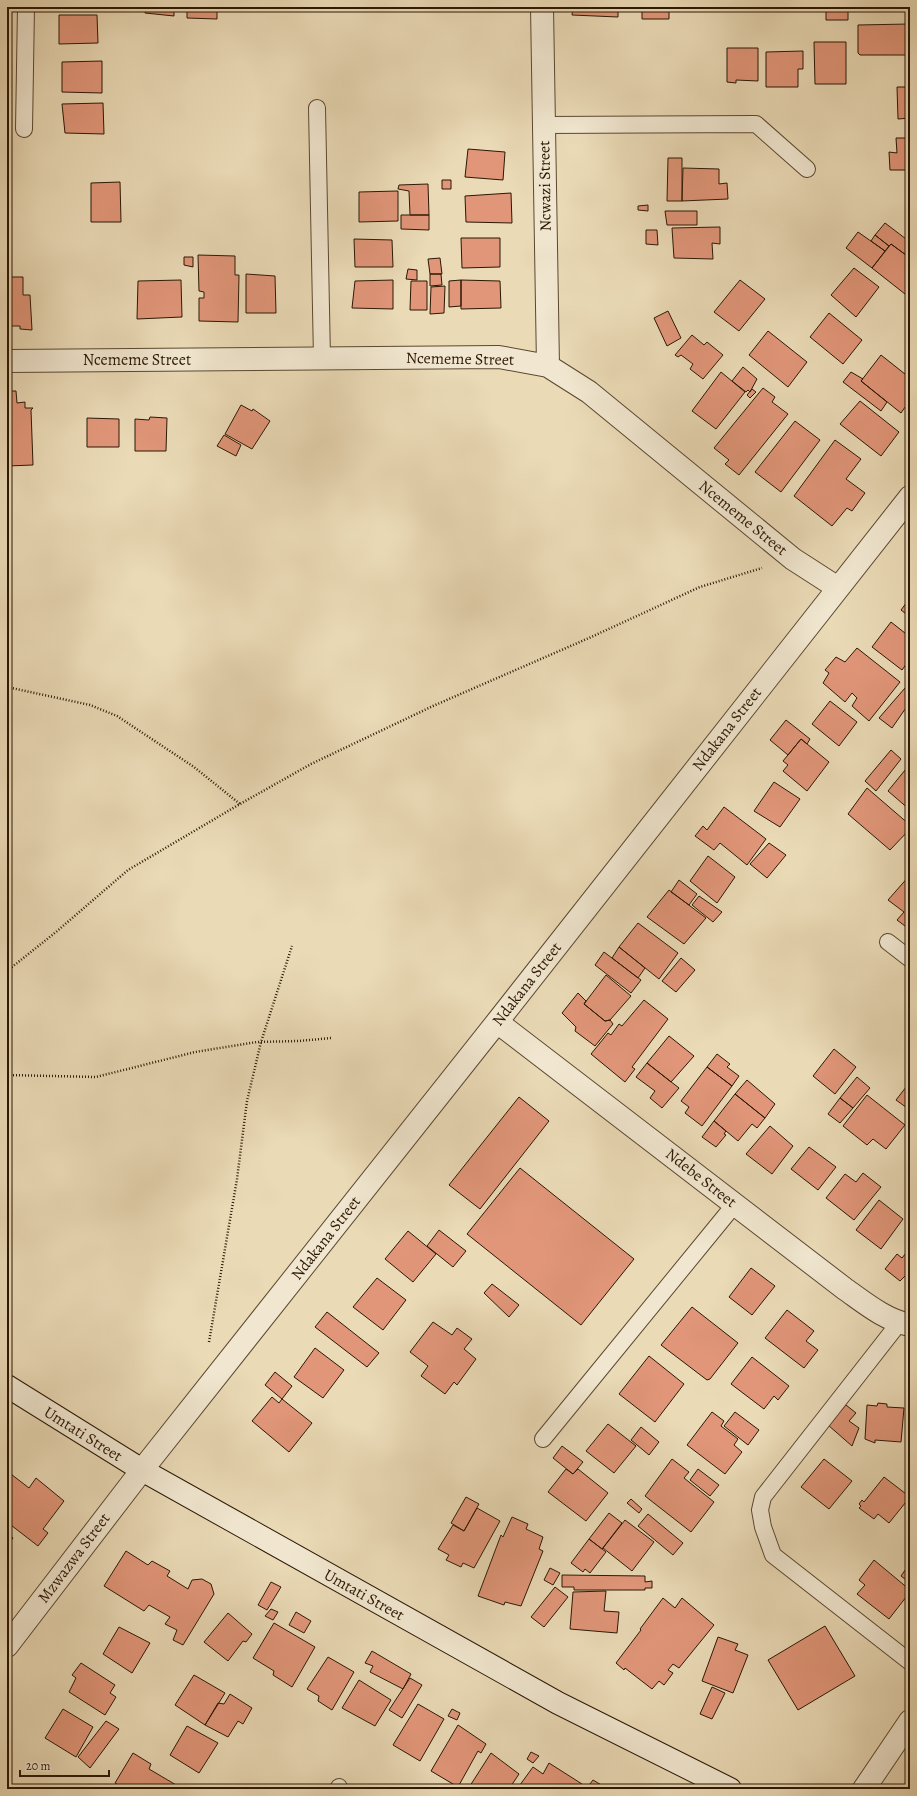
<svg xmlns="http://www.w3.org/2000/svg" width="917" height="1796" viewBox="0 0 917 1796" font-family="Alegreya,serif">
	<style>
		.building { fill: #e19679; stroke: #2b1704 }
		.lines { fill: none; stroke-linecap: round; stroke-linejoin: round }
		.lane-casing { stroke: #5b4830; stroke-width: 18 }
		.street-casing { stroke: #5b4830; stroke-width: 24 }
		.secondary-casing { stroke: #2b1704; stroke-width: 24 }
		.path { stroke: #2b1704; stroke-width: 2.5; stroke-dasharray: 1 2; stroke-linecap: butt }
		.lane { stroke: #f1e7d0; stroke-width: 16 }
		.street { stroke: #f1e7d0; stroke-width: 22 }
		.secondary { stroke: #f1e7d0; stroke-width: 22 }
		.labels { text-anchor: middle; dominant-baseline: central; stroke-width: 3; stroke-linejoin: round; paint-order: stroke }
		.street-label { font-size: 16px; fill: #2b1704; stroke: #f1e7d0 }
	</style>
	<rect width="100%" height="100%" fill="#eadab6"/>
	<filter id="stains"><feTurbulence type="fractalNoise" baseFrequency=".005" numOctaves="4"/><feColorMatrix values="0 0 0 0 .2 0 0 0 0 .09 0 0 0 0 .02 0 0 0 .5 -.17"/></filter>
	<radialGradient id="worn" r=".72"><stop offset=".6" stop-color="#630" stop-opacity="0"/><stop offset="1" stop-color="#630" stop-opacity=".3"/></radialGradient>
	<!-- building -->
	<path class="building" d="M145,7H174V16L145,13Z
		M187,7H217V19L187,18Z
		M573,7H618V17L572,15Z
		M642,7H669V19H642Z
		M826,7H848V20H826Z
		M59,15H97L98,43L59,44Z
		M909,24V55H860L858,53V25Z
		M814,42H846V84H815Z
		M727,48H758V81L736,80V83L727,82Z
		M803,51V69H798V87H766V52Z
		M102,61V93L62,92V62Z
		M897,87H910V118L898,119Z
		M103,103L104,134L65,133L62,104Z
		M896,138H910V170H890L889,152L897,153Z
		M468,149L505,152L503,180L465,177Z
		M668,158H682V201H667Z
		M683,168L719,169V184L727,183L728,199L682,201Z
		M442,180H451V189H442Z
		M120,182L121,222H91V183Z
		M428,184L429,215H410L409,191L398,189L399,185Z
		M398,191V221L359,222V192Z
		M511,193L512,223L466,222L465,196Z
		M648,205V211L638,210V206Z
		M665,211H697V225H667Z
		M401,215H429V230L401,229Z
		M885,223L910,242V258L891,244L889,246L875,235Z
		M720,227V244L712,243L713,259L674,258L672,228Z
		M646,230H657L658,245L646,244Z
		M858,232L885,251L872,268L846,248Z
		M875,235L889,246L885,251L871,241Z
		M461,238H500V267L462,268Z
		M354,239L392,240L393,267H355Z
		M891,244L910,258V288L905,294L872,268Z
		M198,255L235,256V275H239L238,322L199,321V298H204V292L199,291Z
		M184,257H193V267L184,265Z
		M440,258L442,274H430L428,259Z
		M854,268L879,287L856,317L831,295Z
		M408,269L417,270V280L406,279Z
		M246,274L275,276L276,313H246Z
		M430,274H441L442,285L430,286Z
		M7,277H23V295H30L32,330L20,329V326H9V320H7Z
		M181,280L182,317L137,319L138,281Z
		M393,280V309L352,308L355,281Z
		M461,280L500,281L501,308L461,309Z
		M461,280V306L449,307V281Z
		M740,280L765,299L739,331L714,312Z
		M411,281H427V310H410Z
		M445,286L444,313L430,314L431,287Z
		M668,311L681,338L667,346L654,318Z
		M829,313L862,340L843,364L810,337Z
		M768,331L807,362L788,387L749,355Z
		M692,335L704,345L707,342L723,355L703,379L690,369L693,364L681,355L678,357L675,355Z
		M881,355L910,378V400L901,413L861,381Z
		M743,367L757,379L750,392L748,390L746,392L732,381Z
		M721,372L745,392L716,429L692,411Z
		M851,372L863,379L861,381L887,402L881,411L843,382Z
		M763,388L775,397L772,402L788,414L739,475L725,464L729,460L714,448Z
		M752,389L756,392L750,398L747,395Z
		M7,391H16L17,403L25,402V408H33L31,410L33,465L7,466Z
		M860,401L899,432L881,456L840,424Z
		M241,405L252,411L253,409L270,421L252,449L225,434Z
		M150,417L167,418L166,451H135V419L149,420Z
		M87,418L119,419V447H87Z
		M795,421L820,440L781,492L755,472Z
		M224,435L241,445L236,456L217,446Z
		M835,440L861,459L846,479L865,493L852,511L847,508L832,526L794,496Z
		M910,598V617L901,610Z
		M891,622L910,637V659L902,670L872,647Z
		M857,648L900,682L869,721L852,706L857,698L852,693L845,702L823,683L829,673L825,670L836,657L845,662Z
		M905,688L910,692V702L892,728L879,718Z
		M830,701L857,722L839,746L812,724Z
		M786,720L810,739L807,744L801,739L788,755L770,740Z
		M801,739L829,762L807,791L783,771L788,765L783,761Z
		M891,750L901,759L876,791L865,781Z
		M910,764V810L888,791Z
		M774,782L800,799L780,827L754,811Z
		M867,788L910,825V829L890,850L848,814Z
		M724,807L766,839L747,865L720,843L714,850L695,836L703,826L707,830Z
		M769,843L786,855L767,878L750,864Z
		M708,856L735,877L717,903L690,881Z
		M910,875V928L909,929L897,920L904,912L888,900Z
		M679,880L697,894L689,905L671,892Z
		M669,890L706,918L684,944L647,917Z
		M699,896L722,912L713,922L692,905Z
		M638,923L678,953L659,979L619,947Z
		M619,947L645,968L638,978L612,958Z
		M604,952L641,980L631,993L595,965Z
		M681,958L695,970L676,992L662,981Z
		M606,975L631,996L610,1020L605,1021L584,1004Z
		M578,993L586,1001L584,1004L605,1021L610,1020L613,1024L595,1046L575,1031L576,1027L562,1013Z
		M644,1000L668,1019L632,1067L635,1069L625,1082L591,1054L608,1033L611,1035L619,1024L622,1026Z
		M669,1036L694,1056L671,1082L647,1063Z
		M834,1049L856,1067L835,1094L813,1076Z
		M717,1054L730,1064L727,1067L739,1076L732,1086L707,1067Z
		M647,1063L679,1088L662,1108L650,1098L655,1091L636,1077Z
		M707,1067L732,1086L702,1126L685,1113L689,1107L681,1101Z
		M857,1077L870,1088L853,1108L840,1098Z
		M747,1080L775,1104L765,1118L735,1094Z
		M910,1082V1110L896,1100Z
		M735,1094L765,1118L757,1128L752,1124L738,1141L714,1121Z
		M867,1095L905,1125L886,1149L873,1139L867,1145L843,1126Z
		M519,1097L549,1121L480,1209L449,1185Z
		M840,1098L853,1108L840,1123L828,1114Z
		M714,1121L726,1131L724,1134L726,1135L716,1147L702,1137Z
		M770,1126L793,1146L772,1174L746,1154Z
		M809,1147L836,1167L818,1190L791,1169Z
		M520,1168L634,1259L581,1325L467,1234Z
		M863,1173L881,1187L854,1220L826,1198L845,1174L856,1182Z
		M879,1200L903,1219L881,1249L856,1230Z
		M439,1230L466,1251L453,1267L427,1246Z
		M408,1231L436,1254L413,1282L385,1259Z
		M910,1248V1271L900,1281L885,1269L897,1254L902,1258Z
		M751,1268L775,1286L752,1315L729,1297Z
		M377,1278L406,1300L383,1330L353,1307Z
		M492,1284L519,1305L509,1317L484,1293Z
		M692,1307L738,1343L710,1379L707,1380L661,1345Z
		M787,1310L814,1331L806,1341L818,1350L804,1368L765,1338Z
		M327,1312L379,1353L367,1367L315,1327Z
		M433,1322L452,1335L457,1328L472,1339L464,1349L476,1359L457,1385L454,1382L445,1394L421,1376L428,1366L410,1352Z
		M315,1348L344,1370L323,1398L294,1377Z
		M649,1356L684,1384L655,1422L619,1394Z
		M752,1357L789,1386L778,1400L774,1396L764,1409L731,1384Z
		M275,1372L292,1386L282,1399L265,1385Z
		M272,1397L279,1403L282,1399L312,1423L289,1452L252,1421Z
		M878,1403L887,1404V1407L904,1408L901,1442L875,1440V1443L865,1439L867,1405L877,1406Z
		M846,1405L856,1413L849,1421L859,1428L852,1446L828,1425Z
		M712,1412L724,1421L721,1426L738,1439L734,1445L742,1452L725,1474L687,1445Z
		M735,1412L759,1430L748,1445L724,1426Z
		M608,1424L636,1446L614,1473L586,1451Z
		M641,1427L659,1442L649,1455L631,1440Z
		M562,1446L583,1462L573,1474L553,1458Z
		M672,1459L689,1472L684,1478L714,1502L691,1532L645,1496Z
		M824,1459L852,1481L829,1509L801,1487Z
		M566,1469L573,1474L578,1469L608,1493L586,1521L548,1492Z
		M698,1469L719,1485L710,1496L690,1480Z
		M7,1471L29,1488L36,1478L64,1501L43,1529L48,1533L38,1546L7,1522Z
		M884,1477L910,1497L889,1523L878,1514L874,1519L859,1508L861,1506L859,1504L862,1500L864,1502Z
		M466,1497L479,1504L464,1531L451,1523Z
		M631,1499L642,1509L639,1513L627,1503Z
		M477,1508L500,1521L474,1568L463,1563L461,1567L446,1560L449,1555L438,1549L453,1525L464,1531Z
		M609,1513L622,1523L602,1549L589,1539Z
		M648,1514L683,1543L673,1555L638,1526Z
		M512,1517L528,1524L526,1529L543,1537L539,1549L543,1551L521,1606L505,1602L504,1605L478,1596L501,1535L503,1537Z
		M625,1520L654,1542L632,1571L603,1548Z
		M7,1533L13,1538L7,1546Z
		M589,1539L606,1552L590,1573L585,1569L583,1572L571,1563Z
		M126,1551L148,1565L152,1561L170,1571L167,1576L188,1589L192,1580L202,1579L211,1584L214,1594L183,1645L173,1640L177,1630L165,1624L170,1617L149,1605L144,1611L104,1586Z
		M874,1560L910,1590V1592L889,1619L857,1594L865,1585L859,1580Z
		M910,1563V1583L901,1576Z
		M550,1568L560,1573L553,1585L544,1580Z
		M562,1575L645,1576V1582L652,1581V1588H645V1590H574V1587H562Z
		M271,1582L281,1587L267,1610L258,1605Z
		M555,1587L568,1597L544,1627L531,1617Z
		M606,1591L604,1611L619,1612L617,1633L570,1629L573,1592Z
		M663,1598L675,1608L682,1598L714,1625L679,1668L673,1664L668,1670L673,1673L664,1685L659,1681L652,1689L625,1668L624,1670L616,1663L641,1630L640,1629Z
		M271,1609L278,1612L273,1620L265,1616Z
		M296,1612L311,1621L304,1633L289,1625Z
		M228,1613L252,1634L246,1642L243,1641L228,1661L204,1642Z
		M274,1623L315,1647L292,1687L273,1675L274,1671L253,1658Z
		M825,1626L855,1676L798,1710L768,1660Z
		M119,1627L150,1643L132,1673L103,1654Z
		M718,1637L738,1644L735,1650L748,1655L733,1693L702,1681Z
		M372,1651L411,1674L403,1689L370,1672L373,1666L365,1663Z
		M328,1657L354,1672L332,1710L318,1701L319,1696L307,1689Z
		M81,1663L115,1685L110,1693L116,1697L105,1715L69,1692L76,1678L72,1675Z
		M194,1675L225,1693L205,1725L175,1705Z
		M410,1678L422,1685L402,1718L389,1710Z
		M359,1680L391,1700L375,1726L342,1708Z
		M712,1687L725,1693L712,1719L700,1714Z
		M230,1694L252,1708L243,1724L238,1721L228,1737L205,1725L218,1703L224,1704Z
		M418,1704L444,1719L420,1761L393,1745Z
		M63,1709L93,1727L76,1757L45,1738Z
		M452,1709L460,1713L457,1720L448,1716Z
		M106,1721L119,1729L90,1768L78,1757Z
		M458,1725L486,1744L481,1753L478,1751L458,1787L431,1771Z
		M187,1726L218,1743L199,1773L170,1755Z
		M531,1752L539,1756L533,1763L527,1759Z
		M133,1753L151,1764L149,1769L183,1789H125L115,1783Z
		M491,1753L519,1774L509,1789H468Z
		M549,1763L582,1784L579,1789H517L533,1767L543,1774Z
		M593,1780L608,1789H586Z"/>
	<g class="lines">
		<defs>
			<path id="lane" d="M317,108L322,359
				M544,125L756,124L807,169
				M24,129L26,7
				M888,942L910,959
				M899,1323L763,1497L760,1510L763,1527L773,1555L910,1662
				M543,1439L735,1204
				M338,1789L339,1787"/>
			<path id="street" d="M542,7L548,366
				M7,361L499,357L548,366L589,392L793,559L838,588
				M497,1022L845,1289C865,1303 885,1320 910,1325
				M7,1646L142,1470L497,1022L910,497
				M864,1789L910,1721"/>
			<path id="secondary" d="M7,1386L142,1470L558,1703L730,1789"/>
		</defs>
		<!-- lane casing -->
		<use href="#lane" class="lane-casing"/>
		<!-- street casing -->
		<use href="#street" class="street-casing"/>
		<!-- secondary casing -->
		<use href="#secondary" class="secondary-casing"/>
		<!-- path -->
		<path class="path" d="M7,687L90,705L117,716L194,767L240,804
			M7,971L56,932L128,870L240,804L311,764L433,706L589,638L700,587L762,568
			M7,1075L96,1077L195,1052L257,1042L299,1041L331,1038
			M209,1342L237,1179L247,1101L261,1042L292,946"/>
		<!-- lane -->
		<use href="#lane" class="lane"/>
		<!-- street -->
		<use href="#street" class="street"/>
		<!-- secondary -->
		<use href="#secondary" class="secondary"/>
	</g>
	<g class="labels">
		<!-- street labels -->
		<g class="street-label">
			<text transform="translate(545 186) rotate(-91)">Ncwazi Street</text>
			<text transform="translate(460 359) rotate(1)">Ncememe Street</text>
			<text x="137" y="360">Ncememe Street</text>
			<text transform="translate(743 518) rotate(39)">Ncememe Street</text>
			<text transform="translate(727 729) rotate(-52)">Ndakana Street</text>
			<text transform="translate(527 984) rotate(-52)">Ndakana Street</text>
			<text transform="translate(701 1178) rotate(38)">Ndebe Street</text>
			<text transform="translate(326 1238) rotate(-52)">Ndakana Street</text>
			<text transform="translate(83 1434) rotate(32)">Umtati Street</text>
			<text transform="translate(74 1558) rotate(-53)">Mzwazwa Street</text>
			<text transform="translate(364 1595) rotate(29)">Umtati Street</text>
		</g>
	</g>
	<!-- margin -->
	<rect width="917" height="1796" fill="none" stroke="#eadab6" stroke-width="24"/>
	<rect x="8" y="8" width="901" height="1780" fill="none" stroke="#2b1704" stroke-width="2"/>
	<rect x="12" y="12" width="893" height="1772" fill="none" stroke="#2b1704"/>
	<!-- scale -->
	<path d="M20 1770v6h89v-6" fill="none" stroke="#2b1704" stroke-width="2"/>
	<text x="26" y="1770" font-size="12" fill="#2b1704" stroke="#f1e7d0" stroke-width="3" paint-order="stroke">20 m</text>
	<rect width="100%" height="100%" filter="url(#stains)"/>
	<rect width="100%" height="100%" fill="url(#worn)"/>
</svg>
